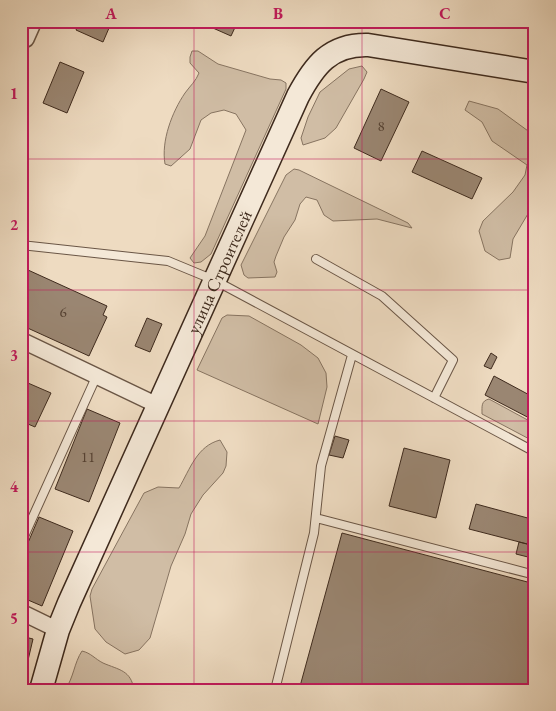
<svg xmlns="http://www.w3.org/2000/svg" width="556" height="711" viewBox="0 0 556 711" font-family="'EB Garamond',serif">
	<style>
		.green { fill: #d0bda5; stroke: #877461 }
		.building { fill: #9a8672; stroke: #3e2a1d }
		.lines { fill: none; stroke-linecap: round; stroke-linejoin: round }
		.service-casing { stroke: #6a5646; stroke-width: 10 }
		.minor-casing { stroke: #6a5646; stroke-width: 18 }
		.secondary-casing { stroke: #3e2a1d; stroke-width: 25 }
		.service { stroke: #f4e8d7; stroke-width: 8 }
		.minor { stroke: #f4e8d7; stroke-width: 15 }
		.secondary { stroke: #f4e8d7; stroke-width: 22 }
		.grid { fill: none; stroke: #c2185b; stroke-width: 1; stroke-opacity: 0.55 }
		.labels { text-anchor: middle; dominant-baseline: central; stroke-width: 4.5; stroke-linejoin: round; paint-order: stroke }
		.number-label { font-size: 15px; fill: #554132 }
		.street-label { font-size: 18px; fill: #3e2a1d; stroke: #f4e8d7 }
		.neatline { fill: none; stroke: #c2185b; stroke-width: 2 }
		.grid-label { font-size: 16px; text-anchor: middle; font-weight: bold; fill: #c2185b }
	</style>
	<rect width="100%" height="100%" fill="#eedbc1"/>
	<filter id="stains"><feTurbulence type="fractalNoise" baseFrequency=".004" numOctaves="4"/><feColorMatrix values="0 0 0 0 .2 0 0 0 0 .09 0 0 0 0 .02 0 0 0 .5 -.17"/></filter>
	<radialGradient id="worn" r=".72"><stop offset=".6" stop-color="#630" stop-opacity="0"/><stop offset="1" stop-color="#630" stop-opacity=".3"/></radialGradient>
	<!-- green -->
	<path class="green" d="M192,51H198L218,64L270,79L281,80L286,83V89L211,254L201,262L194,263L190,258L205,236L246,130L236,114L224,110L211,113L201,120L190,149L171,166L165,164C161,141 172,112 185,93C190,86 196,81 199,73L190,63V57Z
		M362,66L367,72L364,79L336,128L325,138L303,145L301,138L308,117L320,92L349,69Z
		M469,101L498,109L535,136V202L513,239L510,258L499,260L485,251L479,231L483,221L513,192L525,175L527,165L492,141L482,122L465,110Z
		M294,169L299,170L408,223L412,228L377,219L333,221L324,215L317,200L306,197L300,204L295,220L284,237L276,256L274,262L277,272L275,277L248,278L244,275L241,265L286,175Z
		M227,315L249,316L301,345L318,358L326,373L327,387L318,424L197,370L222,318Z
		M489,399L535,424V442L482,414C482,406 481,401 489,399Z
		M220,440L227,452L226,466L223,473L203,495L191,514L185,534L171,566L150,638L139,650L125,654L106,642L95,629L90,596L92,589L144,493L158,487L179,488C190,469 197,446 220,440Z
		M82,651C91,653 95,659 103,663C119,670 131,670 134,690H65C74,677 74,663 82,651Z"/>
	<!-- building -->
	<path class="building" d="M80,21H112L103,42L76,30Z
		M197,21H238L231,36Z
		M60,62L84,72L67,113L43,103Z
		M381,89L409,102L381,161L354,148Z
		M422,151L482,178L472,199L412,172Z
		M28,270L107,306L103,315L107,317L89,356L21,325V278L24,279Z
		M147,318L162,324L150,352L135,346Z
		M491,353L497,357L491,369L484,366Z
		M494,376L535,398V421L485,395Z
		M21,380L51,393L35,427L21,421Z
		M87,409L120,423L89,502L55,489Z
		M335,436L349,440L343,458L329,455Z
		M404,448L450,460L436,518L389,506Z
		M476,504L535,520V546L469,529Z
		M39,517L73,531L42,606L21,597V559Z
		M342,533L535,584V690H299Z
		M519,542L535,546L532,558L516,554Z
		M21,636L33,639L21,690Z"/>
	<g class="lines">
		<defs>
			<path id="service" d="M21,245L168,261L214,280L535,452
				M316,259L382,296L453,360L434,398
				M316,518L535,575
				M21,543L97,375
				M275,690L314,533L321,466L352,355"/>
			<path id="minor" d="M26,39L34,21
				M21,340L159,406
				M21,612L58,630"/>
			<g id="secondary">
				<path id="s1" d="M41,690L58,630L69,603L298,96C314,66 330,44 368,45L535,72"/>
			</g>
		</defs>
		<!-- service casing -->
		<use href="#service" class="service-casing"/>
		<!-- minor casing -->
		<use href="#minor" class="minor-casing"/>
		<!-- secondary casing -->
		<use href="#secondary" class="secondary-casing"/>
		<!-- service -->
		<use href="#service" class="service"/>
		<!-- minor -->
		<use href="#minor" class="minor"/>
		<!-- secondary -->
		<use href="#secondary" class="secondary"/>
	</g>
	<!-- grid -->
	<path class="grid" d="M194,21V690M362,21V690M21,159H535M21,290H535M21,421H535M21,552H535"/>
	<g class="labels">
		<!-- number labels -->
		<g class="number-label">
			<text x="381" y="125">8</text>
			<text x="63" y="311">6</text>
			<text x="88" y="456">11</text>
		</g>
		<!-- street labels -->
		<g class="street-label">
			<text stroke="none"><textPath href="#s1" startOffset="455">улица Строителей</textPath></text>
		</g>
	</g>
	<!-- margin -->
	<rect width="556" height="711" fill="none" stroke="#eedbc1" stroke-width="55"/>
	<rect x="28" y="28" width="500" height="656" class="neatline"/>
	<g class="grid-label">
		<text x="111" y="19">A</text>
		<text x="278" y="19">B</text>
		<text x="445" y="19">C</text>
		<text x="14" y="99">1</text>
		<text x="14" y="230">2</text>
		<text x="14" y="361">3</text>
		<text x="14" y="492">4</text>
		<text x="14" y="624">5</text>
	</g>
	<rect width="100%" height="100%" filter="url(#stains)"/>
	<rect width="100%" height="100%" fill="url(#worn)"/>
</svg>
